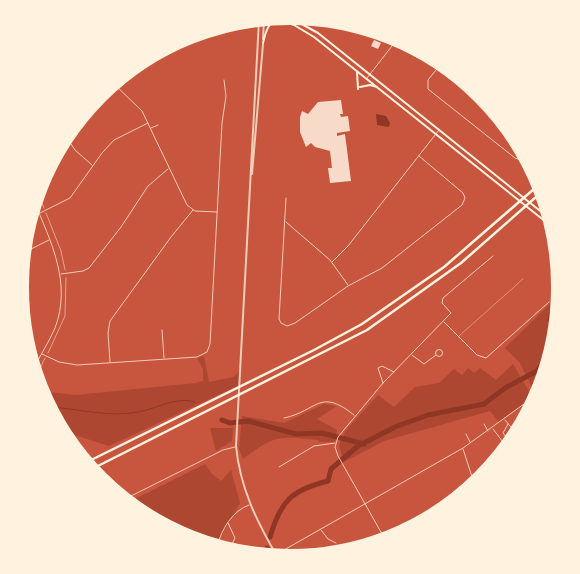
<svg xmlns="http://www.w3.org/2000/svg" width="580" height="574" viewBox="0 0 580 574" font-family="'Archivo Narrow',sans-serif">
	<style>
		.green { fill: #ae4732 }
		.water { fill: #8f3625 }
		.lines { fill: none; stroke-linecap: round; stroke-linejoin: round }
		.stream { stroke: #8f3625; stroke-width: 1 }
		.river { stroke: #8f3625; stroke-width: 5 }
		.building { fill: #f7dbc8 }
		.path { stroke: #fff3e0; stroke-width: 0.5 }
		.service { stroke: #f1ccb7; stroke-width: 0.5 }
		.minor { stroke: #f1ccb7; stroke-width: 1 }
		.tertiary { stroke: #f1ccb7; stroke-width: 2 }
		.secondary { stroke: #fff3e0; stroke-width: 2 }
		.motorway { stroke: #fff3e0; stroke-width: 2.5 }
		.rim { fill: none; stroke: #fff3e0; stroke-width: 6 }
	</style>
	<rect width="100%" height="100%" fill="#c8553d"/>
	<!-- green -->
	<path class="green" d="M562,292L543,390L536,396L520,363L505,348Z
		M204,356L209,382L233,377L239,372L240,385L109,446L65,432L37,391L76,395L196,383L203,381V369L197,358Z
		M513,364L533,398L499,422L490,411L384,441L344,462L339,445L346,430L378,395L394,407L415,387L439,383L454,369L462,375L468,368L474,373L480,368L496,380Z
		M324,404L337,406L317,419L337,430L335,442H319L318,440C278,436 275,435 243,459L239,449L242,416L284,423Z
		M210,428H233L232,441L216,451Z
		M205,464L212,474L221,481L231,470L240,503L216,545L185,539L129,502Z"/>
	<!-- water -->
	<path class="water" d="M376,114L386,116L390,123L389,127L377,125Z"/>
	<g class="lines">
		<!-- stream -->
		<path class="stream" d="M48,407C77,408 108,418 138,412C156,409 176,396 195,402"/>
		<!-- river -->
		<path class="river" d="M556,323L550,320L552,313L559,306
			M222,420L230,423L248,421L296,434L322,433L364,444
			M270,537C281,500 292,490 328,481L331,469L358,446L395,427L428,415L484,404L505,388L537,371L550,354
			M263,555L267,548"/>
	</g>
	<!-- building -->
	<path class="building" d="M374,40L381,43L378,49L371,46Z
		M341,100L343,114H340L341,117L348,116L350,131L337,133V136L345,134L351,181L330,183L328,168H332L330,151L315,147L311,143L306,147L300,132V117L302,111L308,114L318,102Z"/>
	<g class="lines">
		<!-- path -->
		<path class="path" d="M36,189L44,208
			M46,213L61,251L65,270
			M48,353L65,316L66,278
			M35,379L45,358"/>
		<!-- service -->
		<path class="service" d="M459,336L523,279"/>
		<!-- minor -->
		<path class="minor" d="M353,26L378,34L393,44
			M440,65L428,80V89L515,158L521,160L526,158
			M367,78L399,37
			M113,83L142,111L187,205L195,211L217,212
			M100,91L110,96L118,88
			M151,128L158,125
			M67,138L75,150L92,165
			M286,198L279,319L281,323L287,326L295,323L348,286L382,268L462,205L465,198L463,193L419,156
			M40,213L70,198L102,153L114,140L148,123
			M286,222L330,260L348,285
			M23,253L49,240
			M332,262L348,246L439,130
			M61,274L83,271L89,268L121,227L148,186L168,169
			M444,322L477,355L486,358L549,302
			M162,330L164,358
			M435.5 353a3.5 3.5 0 1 1 7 0a3.5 3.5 0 1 1-7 0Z
			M42,354L59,362L77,365L197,357L207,352L210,344L222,123L226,96L224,80
			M412,355L424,364L436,355
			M110,362L108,333L110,321L171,237L193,210
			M33,369C40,356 49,342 55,328C72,283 51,242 34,201
			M383,383L378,368L382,366L394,372
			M284,418C318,411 319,387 354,415
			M505,420L515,432
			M484,424L488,431
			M508,424L503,433L509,441
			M493,429L506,446
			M466,434L470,442
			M463,449L475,486
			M279,467L314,446L335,443
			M125,499L223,450L235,447
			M228,523L235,538L230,548
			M321,530L328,539L336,543
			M386,541L338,456L335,447L338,437L383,383L451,313L442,303L443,298L493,256
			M217,546C222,529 232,511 249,505
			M277,554L463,448L542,391"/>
		<!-- tertiary -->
		<path class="tertiary" d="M259,20L236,446C240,488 257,522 278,558
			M263,39L264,19
			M252,174L263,44"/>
		<!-- secondary -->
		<path class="secondary" d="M285,15L318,33L549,218
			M274,17L294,25L314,37L551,226
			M257,20L259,26
			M263,43C266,30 269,17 285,22
			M357,72L358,89
			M360,87L370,85L377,87"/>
		<!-- motorway -->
		<path class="motorway" d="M85,463L314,350L362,324L444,267L542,182
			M90,470L367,330L461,263L544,190"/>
	</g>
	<!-- crop -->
	<path d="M0 0H580V574H0ZM290 22H290A264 264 0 0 1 554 286V288A264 264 0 0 1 290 552H290A264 264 0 0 1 26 288V286A264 264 0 0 1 290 22Z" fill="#fff3e0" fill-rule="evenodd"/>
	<path class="rim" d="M290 22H290A264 264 0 0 1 554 286V288A264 264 0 0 1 290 552H290A264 264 0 0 1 26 288V286A264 264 0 0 1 290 22Z"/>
</svg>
